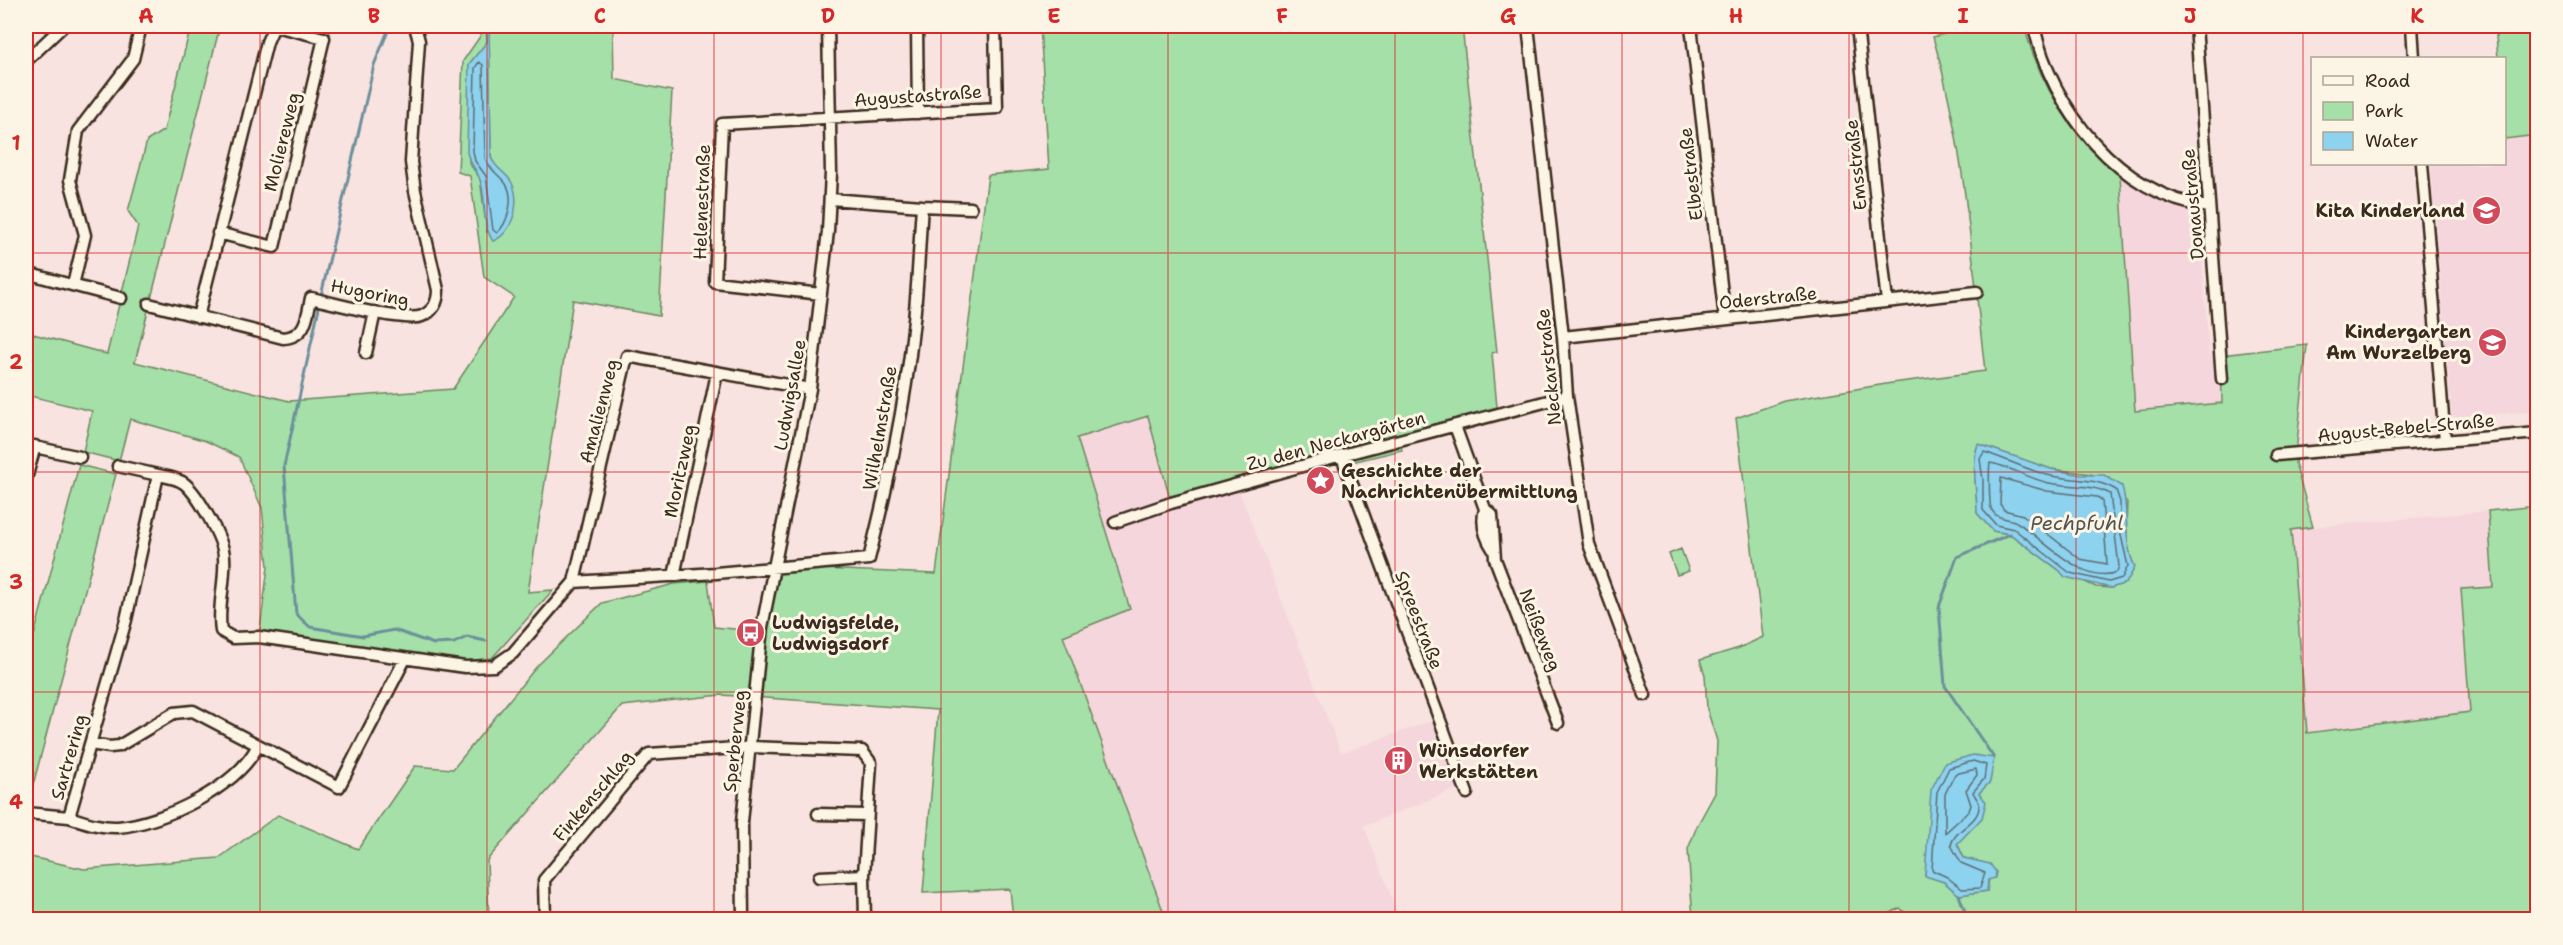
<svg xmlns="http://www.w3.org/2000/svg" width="2563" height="945" viewBox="0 0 2563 945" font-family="'Shantell Sans',sans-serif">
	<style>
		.built { fill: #f5d6dc }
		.green { fill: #a4e0a7; stroke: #708562; stroke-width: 1.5; fill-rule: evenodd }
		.water { fill: #8dd2ef; stroke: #6c8f9b; stroke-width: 1.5 }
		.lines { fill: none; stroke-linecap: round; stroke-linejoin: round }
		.shore { stroke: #5c6d72; stroke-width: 1.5 }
		.stream { stroke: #6c8f9b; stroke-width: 3 }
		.minor-casing { stroke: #3b2a1e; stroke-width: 15 }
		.minor { stroke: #fcf5e5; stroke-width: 10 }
		.grid { fill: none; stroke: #d62828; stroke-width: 1.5; stroke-opacity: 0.55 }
		.labels { text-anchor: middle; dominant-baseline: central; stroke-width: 6; stroke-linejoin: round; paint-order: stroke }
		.street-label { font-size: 18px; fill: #3b2a1e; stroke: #fcf5e5 }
		.poi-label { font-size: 18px; font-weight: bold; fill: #3b2a1e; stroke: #fcf5e5; text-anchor: start }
		.water-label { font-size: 20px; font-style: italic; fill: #505452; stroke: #fcf5e5 }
		.neatline { fill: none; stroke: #d62828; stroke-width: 2 }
		.grid-label { font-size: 20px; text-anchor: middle; font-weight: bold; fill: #d62828 }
	</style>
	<rect width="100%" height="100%" fill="#f8e3e0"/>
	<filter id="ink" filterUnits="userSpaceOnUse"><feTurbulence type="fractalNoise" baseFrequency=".0167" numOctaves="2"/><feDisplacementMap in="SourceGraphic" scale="12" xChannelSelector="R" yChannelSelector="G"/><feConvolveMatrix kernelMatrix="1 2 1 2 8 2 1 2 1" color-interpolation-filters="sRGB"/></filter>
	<g filter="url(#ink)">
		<!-- built -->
		<path class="built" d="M2537,135V411L2452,417L2431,164H2504L2505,139Z
			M2120,175L2199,218L2209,356L2221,355L2222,403L2135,411Z
			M1148,416L1171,503L1236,483L1341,753L1434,720L1459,788L1364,826L1400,919H1166L1063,635L1130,609L1077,438Z
			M2488,511L2493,587L2461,589L2470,712L2307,734L2291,529Z"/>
		<!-- green -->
		<path class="green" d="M191,26H220L135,362L289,401L453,389L514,297L484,277L470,176L458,172L463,61L481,35L474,26H486L487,42L469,64V163L480,178L487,233L494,165L491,157L489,26H613L614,79L672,91L659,316L573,300L528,592L553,590L492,658L458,662L259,637L268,567L262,508L239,457L206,441L130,419L119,461L83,452L92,411L26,395V332L107,354L138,226L128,211L147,141L164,130Z
			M1040,26H1462L1497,352L1492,353L1497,407L1398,434L1402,450L1352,462L1284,470L1171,503L1148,416L1077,438L1130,609L1063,636L1166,919H1013L1010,889L923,893L938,710L721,695L622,706L487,860L489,919L26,920V856L84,869L219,858L278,815L358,849L415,766L453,769L537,666L602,603L674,584L708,581L714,627L765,632L774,567L936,574L988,175L1049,169Z
			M1958,26H2024C2041,87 2070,134 2120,175L2135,411L2222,403L2221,355L2307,345L2295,463L2313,527L2291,530L2307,733L2470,712L2461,589L2493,587L2488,511L2537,506V919L1912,920L1900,908L1887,915V919H1693L1688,849L1697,826L1715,793L1717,741L1707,709L1705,675L1700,660L1739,648L1763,637L1736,418L1784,401L1892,383L1985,371C1972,260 1965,146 1933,37L1959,30ZM1978,444L2051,469L2091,474L2127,502C2126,523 2125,546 2135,567L2126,583L2111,588L2096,587L2059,570L2010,534L1993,531L1977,513C1977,490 1971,465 1978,444ZM1993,758L1990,782L1979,793L1963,836L1957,843L1964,858L1991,865L1987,891L1959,895L1944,882L1925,875L1929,836Z
			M2495,26H2537V135L2505,139L2504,58H2498Z
			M79,465L116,474L29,800H26V666Z
			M1681,549L1689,571L1677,575L1669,554Z"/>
		<!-- water -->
		<path class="water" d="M486,26H489L491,157C495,169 507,173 512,183C521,203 513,233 493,241C480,222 488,197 479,177C475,167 469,163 467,152L469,64L487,42Z
			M1978,444L2051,469L2081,475H2104L2122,486C2130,512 2122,541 2135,567L2126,583L2111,588L2065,577L2059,570L2010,534L1993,531L1977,513C1977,490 1971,465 1978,444Z
			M1973,755L1994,758L1990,782L1979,793L1986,802L1982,818L1957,844L1964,858L1990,864L1996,872L1995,878L1988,880L1987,891L1959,895L1944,882L1925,876L1931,790L1945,763Z"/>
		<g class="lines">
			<!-- shore -->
			<path class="shore" d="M479,62L483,65L485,158C490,171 499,174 506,184C515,198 508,223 497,233L493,230L486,176L475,161L473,151L475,68Z
				M1984,452C2006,459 2025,469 2047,475C2071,481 2096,477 2116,490L2120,502V531L2128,566L2122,578L2109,582L2070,573L2014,529L1996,525L1983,510V480L1980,459Z
				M1990,463C2006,465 2030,479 2049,483C2069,487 2093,484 2110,494L2119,566L2117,572C2084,586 2043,539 2018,523C2009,517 1996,521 1991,508C1989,504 1989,466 1990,463Z
				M2001,478L2047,491L2097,497L2102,500L2107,564L2080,559L2023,515L2004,510L2000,504Z
				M1973,761L1986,765L1984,779L1973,792C1974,796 1979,800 1979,805C1980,823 1954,829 1951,845L1961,863L1985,873L1980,888L1962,889L1947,877L1932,870L1937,792L1949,768Z
				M1976,769L1977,775L1966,790L1971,805L1969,811L1945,833V794L1955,774Z"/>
			<!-- stream -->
			<path class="stream" d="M321,296L374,65L390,26
				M320,303L284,466L296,614L310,627L363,636L394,630L434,644L454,643L467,637L486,641
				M1994,758L1945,686L1939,607L1957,557L2010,534
				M1959,895L1968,920"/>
			<defs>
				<path id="minor" d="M917,26L918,113
					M1528,26L1563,337L1567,396L1589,544L1645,695
					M1691,26L1725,319
					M1857,26L1887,302
					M2034,26C2051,108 2120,196 2208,207
					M2196,26L2222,379
					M2412,26L2414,58
					M26,61L63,26
					M2422,164L2445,441
					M922,206L971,208
					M218,233L274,247L324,38L275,26
					M26,273L121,298
					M73,285L85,235L70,180L78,131L133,59L141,26
					M821,294L715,282L722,124L997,108L995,26
					M149,304L283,338C306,337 307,317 311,298C333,303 405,323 422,316C434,311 438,301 438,290L415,191L411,162L419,41L415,26
					M198,317L267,42L274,26
					M1563,337L1977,292
					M366,353L375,312
					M1455,426L1485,509L1492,515L1495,559L1558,723
					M26,445L80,457
					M2276,455L2538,433
					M1342,457L1467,793
					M118,466L158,475
					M26,479L35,446
					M1485,509C1481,523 1485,537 1493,549
					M1115,522L1171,503L1327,459L1567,396
					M674,576L717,373
					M574,582L716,573L869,559C888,483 905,407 913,329C918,288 919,247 922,206L830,199
					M405,659L339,787L258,745C238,787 163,823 118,827C101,828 85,822 69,817L126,620L158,475C167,477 178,478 185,484C198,495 224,540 224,557C226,582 217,606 221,631L233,638L259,637L465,667L494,666L513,653L574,582L627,356L810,389
					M90,744L110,747L119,746L174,713L193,711L258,745
					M26,813L69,817
					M818,814L867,815
					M819,877L864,875
					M545,920L544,880L649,754L751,747L862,751L871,763L864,875L865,920
					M743,920L742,822L762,627L810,389L828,231L831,173L828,26"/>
			</defs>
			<!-- minor casing -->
			<use href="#minor" class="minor-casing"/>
			<!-- minor -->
			<use href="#minor" class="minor"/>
		</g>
	</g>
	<!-- grid -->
	<path class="grid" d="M260,26V920M487,26V920M714,26V920M941,26V920M1168,26V920M1395,26V920M1622,26V920M1849,26V920M2076,26V920M2303,26V920M26,253H2538M26,472H2538M26,692H2538"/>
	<!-- icons -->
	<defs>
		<symbol id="school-disc" viewBox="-11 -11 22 22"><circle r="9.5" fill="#d1495b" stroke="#fcf5e5"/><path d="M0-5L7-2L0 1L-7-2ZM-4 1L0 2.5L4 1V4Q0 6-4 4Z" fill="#fff"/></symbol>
		<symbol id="sight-disc" viewBox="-11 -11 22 22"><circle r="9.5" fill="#d1495b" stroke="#fcf5e5"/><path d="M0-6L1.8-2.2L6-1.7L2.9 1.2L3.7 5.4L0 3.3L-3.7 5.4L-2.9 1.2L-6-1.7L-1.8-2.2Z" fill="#fff"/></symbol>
		<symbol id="bus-disc" viewBox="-11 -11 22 22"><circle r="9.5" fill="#d1495b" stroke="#fcf5e5"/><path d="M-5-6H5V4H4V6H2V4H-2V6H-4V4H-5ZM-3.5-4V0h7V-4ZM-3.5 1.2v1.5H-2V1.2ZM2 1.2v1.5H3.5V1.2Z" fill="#fff"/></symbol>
		<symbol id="building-disc" viewBox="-11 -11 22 22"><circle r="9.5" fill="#d1495b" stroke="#fcf5e5"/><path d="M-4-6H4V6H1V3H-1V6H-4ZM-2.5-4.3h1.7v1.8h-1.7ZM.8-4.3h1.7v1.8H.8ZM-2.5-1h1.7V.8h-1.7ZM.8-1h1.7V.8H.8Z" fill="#fff"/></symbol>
	</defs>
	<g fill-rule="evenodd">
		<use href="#school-disc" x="2470" y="194" width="33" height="33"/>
		<use href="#school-disc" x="2476" y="326" width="33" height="33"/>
		<use href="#sight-disc" x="1304" y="464" width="33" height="33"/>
		<use href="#bus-disc" x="734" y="616" width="33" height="33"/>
		<use href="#building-disc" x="1382" y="744" width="33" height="33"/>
	</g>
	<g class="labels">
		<!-- street labels -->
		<g class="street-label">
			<text transform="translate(918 96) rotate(-4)">Augustastraße</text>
			<text transform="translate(282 142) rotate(-76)">Moliereweg</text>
			<text transform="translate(1856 165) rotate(-96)">Emsstraße</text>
			<text transform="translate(1691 174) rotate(-97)">Elbestraße</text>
			<text transform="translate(702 202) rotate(-88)">Helenestraße</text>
			<text transform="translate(2193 204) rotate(-95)">Donaustraße</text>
			<text transform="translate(370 293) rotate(11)">Hugoring</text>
			<text transform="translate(1768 298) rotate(-6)">Oderstraße</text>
			<text transform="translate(1549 367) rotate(-96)">Neckarstraße</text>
			<text transform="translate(790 395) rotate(-80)">Ludwigsallee</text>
			<text transform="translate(599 411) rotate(-75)">Amalienweg</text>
			<text transform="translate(880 428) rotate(-80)">Wilhelmstraße</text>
			<text transform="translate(2406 428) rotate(-5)">August-Bebel-Straße</text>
			<text transform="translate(1336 441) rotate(-15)">Zu den Neckargärten</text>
			<text transform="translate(680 471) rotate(-78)">Moritzweg</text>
			<text transform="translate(1419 620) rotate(69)">Spreestraße</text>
			<text transform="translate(1540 630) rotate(69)">Neißeweg</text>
			<text transform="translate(735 741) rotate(-84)">Sperberweg</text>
			<text transform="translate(69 757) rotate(-74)">Sartrering</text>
			<text transform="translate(593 796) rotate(-50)">Finkenschlag</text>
		</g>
		<!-- poi labels -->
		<g class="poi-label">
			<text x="2465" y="211" text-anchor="end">Kita Kinderland</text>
			<text x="2471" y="332" text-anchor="end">Kindergarten<tspan x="2471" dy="21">Am Wurzelberg</tspan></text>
			<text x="1341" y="471">Geschichte der<tspan x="1341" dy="21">Nachrichtenübermittlung</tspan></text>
			<text x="772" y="623">Ludwigsfelde,<tspan x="772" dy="21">Ludwigsdorf</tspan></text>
			<text x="1419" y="751">Wünsdorfer<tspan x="1419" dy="21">Werkstätten</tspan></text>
		</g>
		<!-- water labels -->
		<g class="water-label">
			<text x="2077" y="523">Pechpfuhl</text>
		</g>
	</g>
	<!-- margin -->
	<rect width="2563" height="945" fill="none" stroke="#fcf5e5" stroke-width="66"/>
	<!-- legend -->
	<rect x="2311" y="57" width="195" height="108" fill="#fcf5e5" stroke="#afa495" stroke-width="1.5"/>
	<rect x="2323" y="76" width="30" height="9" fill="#fcf5e5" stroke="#afa495" stroke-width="1.5"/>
	<text x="2365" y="87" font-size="18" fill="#3b2a1e">Road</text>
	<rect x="2323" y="102" width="30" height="18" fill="#a4e0a7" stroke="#afa495" stroke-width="1.5"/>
	<text x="2365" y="117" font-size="18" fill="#3b2a1e">Park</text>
	<rect x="2323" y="132" width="30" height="18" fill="#8dd2ef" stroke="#afa495" stroke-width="1.5"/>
	<text x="2365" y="147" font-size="18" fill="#3b2a1e">Water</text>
	<rect x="33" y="33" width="2497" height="879" class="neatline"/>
	<g class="grid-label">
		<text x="146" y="23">A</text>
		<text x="374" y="23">B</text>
		<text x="600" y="23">C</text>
		<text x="828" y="23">D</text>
		<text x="1054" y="23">E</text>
		<text x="1282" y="23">F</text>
		<text x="1508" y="23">G</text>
		<text x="1736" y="23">H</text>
		<text x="1963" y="23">I</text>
		<text x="2190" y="23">J</text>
		<text x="2417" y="23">K</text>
		<text x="16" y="150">1</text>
		<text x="16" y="369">2</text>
		<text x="16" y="589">3</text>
		<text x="16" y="809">4</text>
	</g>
</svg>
